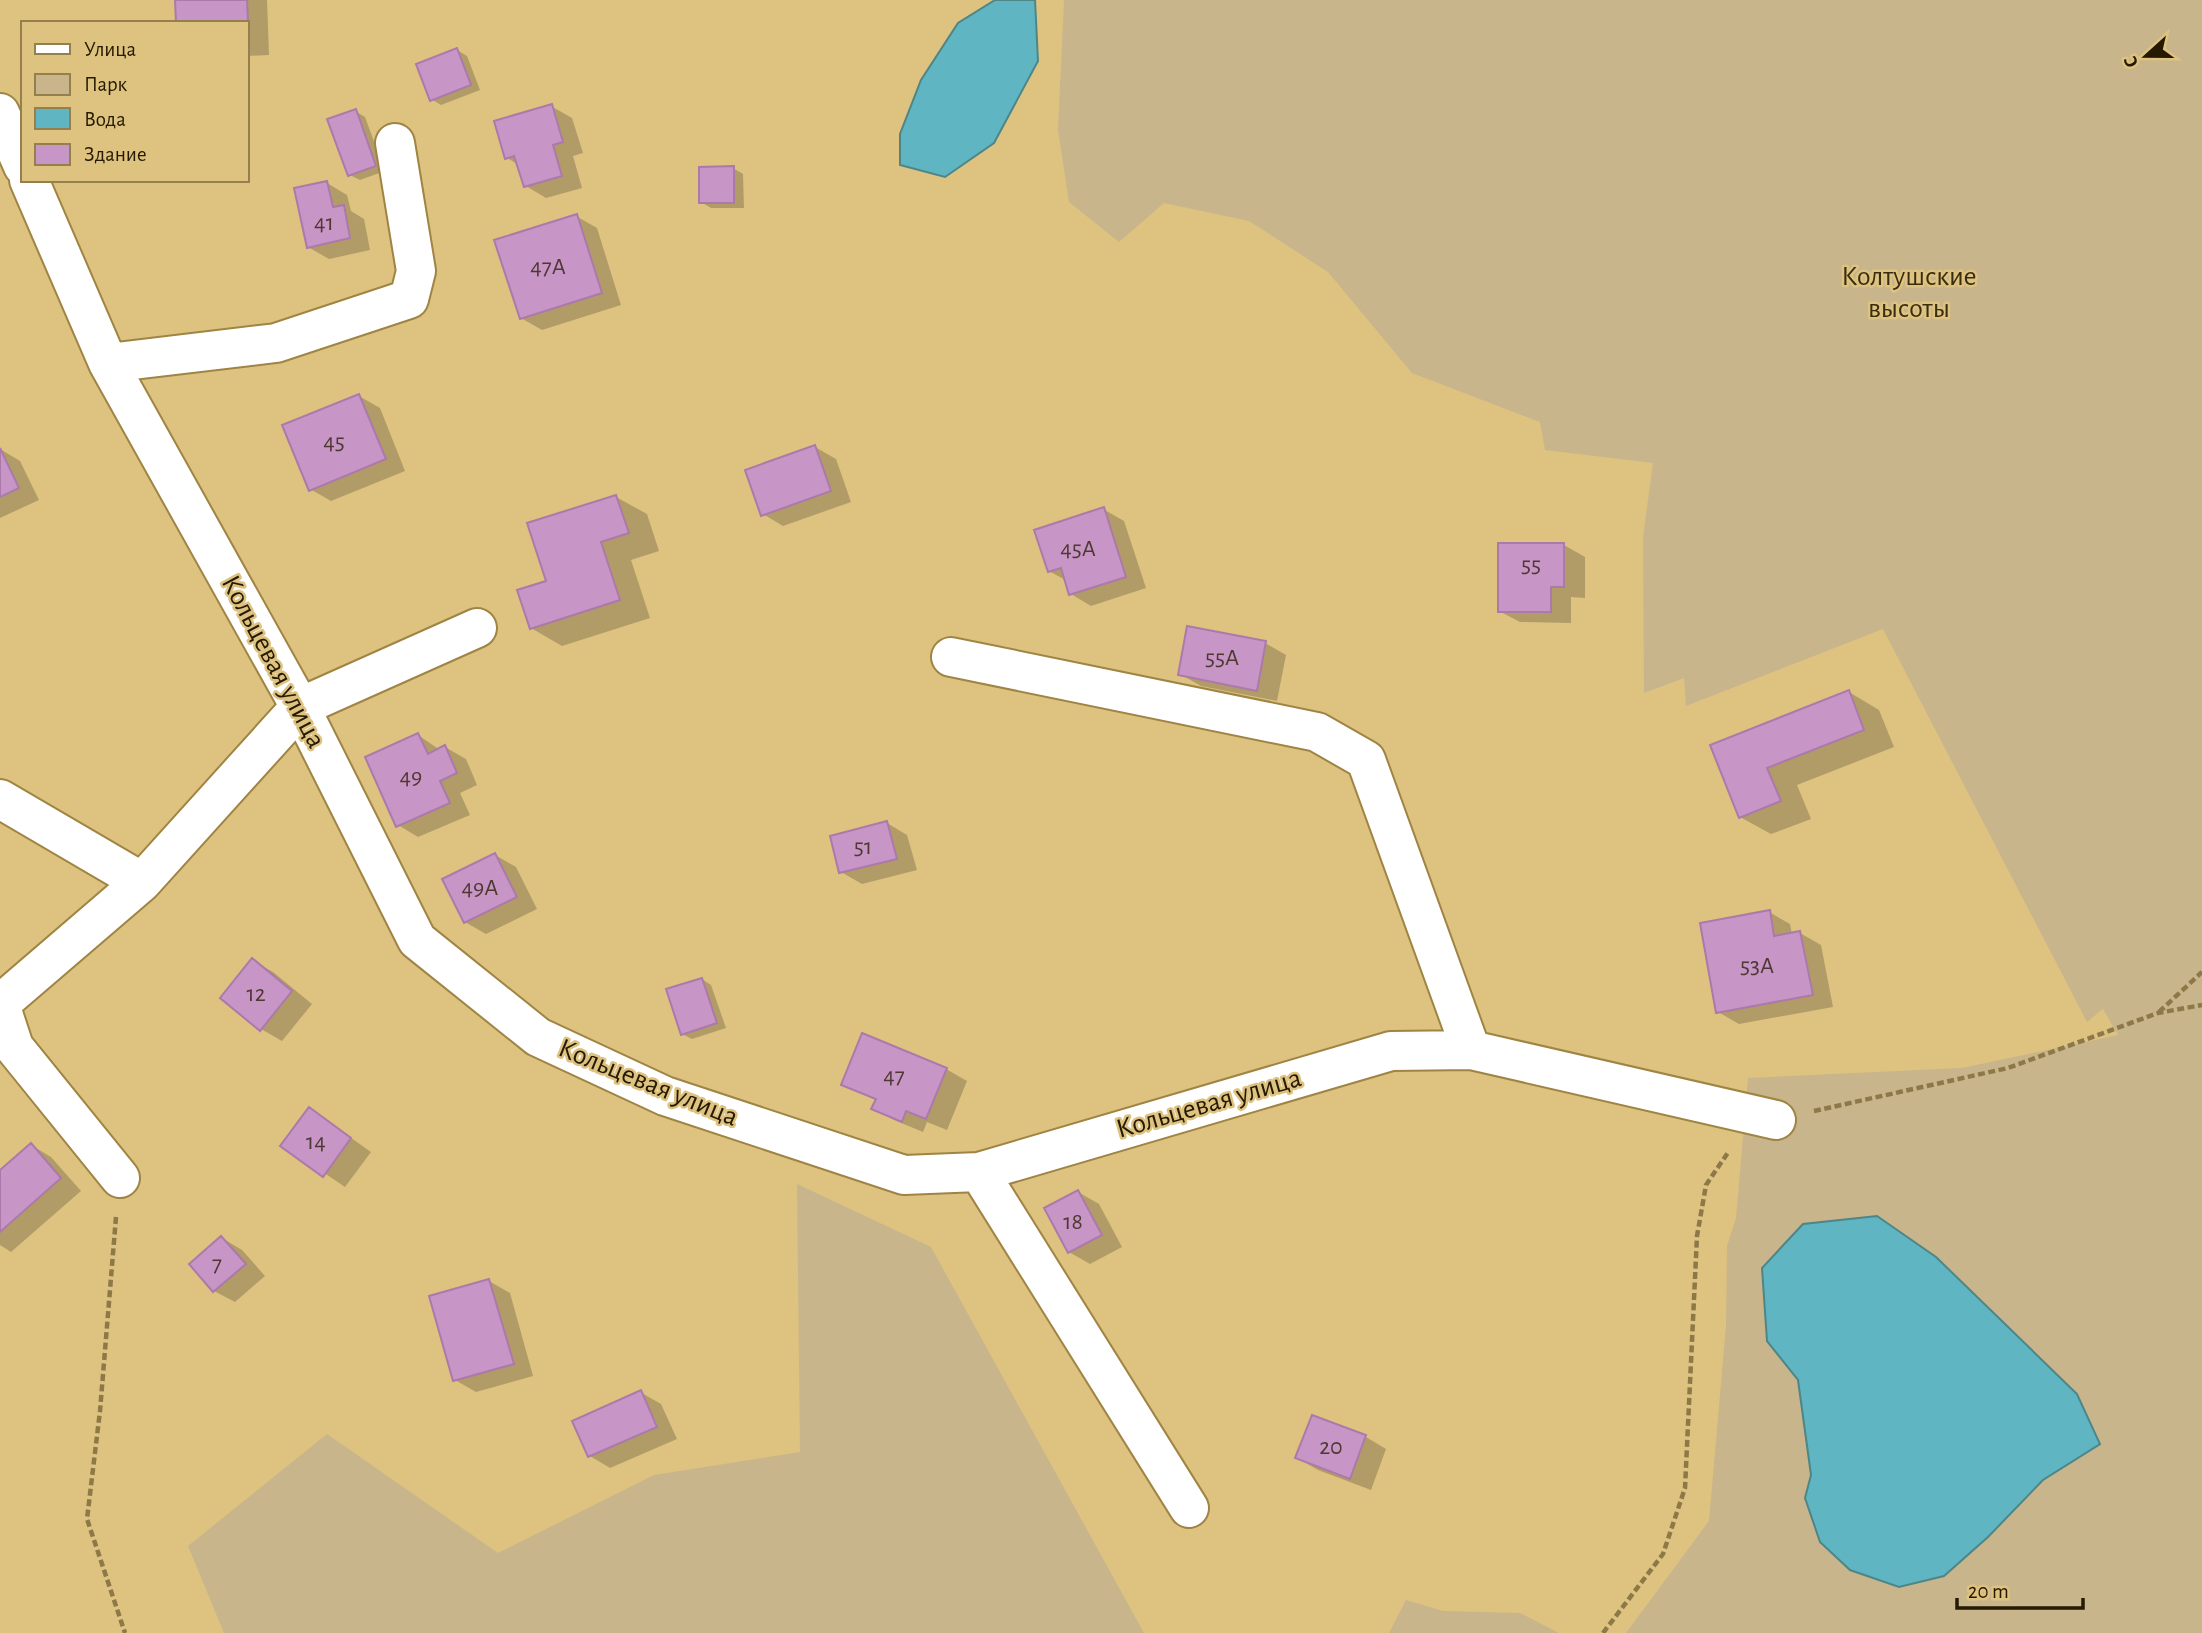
<svg xmlns="http://www.w3.org/2000/svg" width="2202" height="1633" viewBox="0 0 2202 1633" font-family="'Alegreya Sans',sans-serif">
	<style>
		.green { fill: #c8b58b }
		.water { fill: #5fb5c1; stroke: #4e8687; stroke-width: 2 }
		.shadow { fill: #0003 }
		.building { fill: #c895c7; stroke: #ab7aaa; stroke-width: 2 }
		.lines { fill: none; stroke-linecap: round; stroke-linejoin: round }
		.minor-casing { stroke: #9f8443; stroke-width: 42 }
		.path { stroke: #8d7848; stroke-width: 4.5; stroke-dasharray: 7 3.5; stroke-linecap: butt }
		.minor { stroke: #fff; stroke-width: 38 }
		.labels { text-anchor: middle; dominant-baseline: central; stroke-width: 5; stroke-linejoin: round; paint-order: stroke }
		.number-label { font-size: 24px; fill: #4e3932 }
		.park-label { font-size: 28px; fill: #392d11; stroke: #dec280 }
		.street-label { font-size: 28px; fill: #251a01; stroke: #dec280 }
	</style>
	<rect width="100%" height="100%" fill="#dec280"/>
	<!-- green -->
	<path class="green" d="M1064,0H2202V1633H1626L1709,1521L1726,1326L1727,1246L1736,1218L1748,1078L1962,1068L2118,1035L2103,1009L2087,1022L1883,629L1686,706L1684,678L1644,693L1643,538L1653,463L1545,450L1540,422L1412,373L1328,272L1249,221L1164,203L1119,242L1069,202L1058,130Z
		M797,1184L931,1247L1144,1633H224L188,1546L327,1434L498,1553L654,1475L800,1452Z
		M1406,1600L1443,1611L1520,1613L1559,1633H1389Z"/>
	<!-- water -->
	<path class="water" d="M995,0H1035L1038,61L994,143L945,177L900,165V134L921,80L958,23Z
		M1877,1216L1936,1257L2077,1394L2100,1444L2043,1480L1988,1537L1944,1576L1899,1587L1850,1570L1820,1542L1805,1498L1811,1475L1798,1380L1767,1341L1762,1268L1803,1224Z"/>
	<!-- shadow -->
	<path class="shadow" d="M177,0H267L269,55L247,56V23Z
		M457,50L467,56L480,90L441,105L431,99Z
		M551,106L572,118L583,153L573,156L582,188L546,198L526,186L519,165L507,158Z
		M355,111L365,117L385,171L360,180L350,175Z
		M733,168L743,174L744,208H711L701,202Z
		M327,183L347,195L351,211L364,219L370,250L329,259L308,247Z
		M576,216L597,228L621,305L542,330L521,318Z
		M359,396L380,408L405,471L331,501L310,489Z
		M815,447L836,459L851,502L783,526L763,514Z
		M0,449L20,461L39,500L0,518Z
		M616,497L647,514L659,551L631,560L650,618L562,646L531,628L548,582Z
		M1103,509L1124,521L1146,588L1091,606L1071,594L1067,581L1049,571Z
		M1564,545L1585,557V598L1571,597V623L1520,622L1499,611Z
		M1265,643L1286,655L1277,701L1201,686L1180,674Z
		M1849,692L1879,710L1894,747L1797,785L1811,819L1771,834L1740,817L1712,746Z
		M418,735L440,750L445,747L466,759L477,785L460,793L470,815L418,837L398,825Z
		M887,823L907,835L917,870L862,884L841,872Z
		M495,855L516,867L537,909L486,934L465,922Z
		M1769,912L1790,924L1792,935L1800,933L1821,945L1833,1007L1739,1024L1718,1012Z
		M252,960L273,972L312,1004L282,1041L261,1029L222,998Z
		M702,979L711,985L726,1028L692,1039L682,1034Z
		M946,1069L967,1081L947,1130L927,1122L923,1132L894,1120L874,1109L877,1101L843,1084Z
		M310,1109L371,1152L345,1187L283,1145Z
		M31,1145L51,1157L81,1191L11,1252L0,1245V1172Z
		M1078,1192L1099,1204L1122,1247L1090,1264L1069,1252Z
		M222,1238L242,1250L265,1276L235,1302L214,1291Z
		M489,1281L510,1293L533,1376L476,1392L455,1380Z
		M640,1392L661,1404L677,1439L610,1468L590,1456Z
		M1313,1417L1366,1437L1386,1449L1371,1490L1318,1470L1297,1458Z"/>
	<!-- building -->
	<path class="building" d="M175,0H247L249,44L247,23H176Z
		M457,48L471,85L430,101L416,64Z
		M552,104L563,142L553,145L562,176L524,187L514,156L505,159L494,121Z
		M356,109L376,166L348,176L327,119Z
		M734,166V203H699V167Z
		M327,181L333,207L344,205L350,238L307,248L294,188Z
		M577,214L602,293L520,319L494,240Z
		M359,394L386,459L309,491L282,425Z
		M815,445L831,491L761,516L745,470Z
		M0,448L19,488L0,497Z
		M616,495L629,533L601,542L620,600L530,629L517,590L546,581L527,523Z
		M1104,507L1126,577L1069,595L1061,568L1048,572L1034,530Z
		M1498,543H1564V587H1551V612H1498Z
		M1187,626L1266,641L1257,691L1178,675Z
		M1849,690L1864,730L1767,768L1781,801L1739,818L1710,745Z
		M418,733L428,754L445,745L457,773L440,781L450,803L396,827L365,757Z
		M887,821L897,859L839,873L830,836Z
		M495,853L517,897L464,923L442,879Z
		M1770,910L1774,936L1800,931L1813,995L1716,1013L1700,923Z
		M252,958L292,991L260,1031L220,998Z
		M702,978L717,1023L681,1035L666,989Z
		M862,1033L947,1068L926,1119L906,1111L902,1122L871,1109L876,1099L841,1085Z
		M309,1107L351,1138L323,1177L280,1146Z
		M31,1143L61,1178L0,1232V1170Z
		M1078,1190L1102,1235L1068,1253L1044,1208Z
		M221,1236L246,1264L213,1292L189,1264Z
		M489,1279L514,1364L453,1381L429,1296Z
		M641,1390L657,1427L588,1457L572,1421Z
		M1312,1415L1366,1435L1350,1479L1295,1458Z"/>
	<g class="lines">
		<defs>
			<path id="minor" d="M0,113L23,166
				M29,180L108,363L300,707L417,940L538,1037L665,1096L904,1175L979,1172L1391,1051L1471,1050L1776,1120
				M108,363L276,343L409,299L416,271L395,143
				M951,657L1317,732L1366,760L1471,1050
				M0,799L142,882
				M0,1004L142,882L300,707L477,628
				M0,1004L14,1047L120,1178
				M979,1172L1189,1508"/>
		</defs>
		<!-- minor casing -->
		<use href="#minor" class="minor-casing"/>
		<!-- path -->
		<path class="path" d="M2159,1012L2202,972
			M1814,1111L2008,1068L2158,1013L2202,1005
			M116,1217L100,1411L87,1519L125,1633
			M1603,1633L1663,1554L1685,1488L1697,1236L1706,1185L1729,1151"/>
		<!-- minor -->
		<use href="#minor" class="minor"/>
	</g>
	<g class="labels">
		<!-- number labels -->
		<g class="number-label">
			<text x="324" y="223">41</text>
			<text x="548" y="267">47А</text>
			<text x="334" y="442">45</text>
			<text x="1078" y="549">45А</text>
			<text x="1531" y="565">55</text>
			<text x="1222" y="658">55А</text>
			<text x="411" y="777">49</text>
			<text x="863" y="847">51</text>
			<text x="480" y="888">49А</text>
			<text x="1757" y="966">53А</text>
			<text x="256" y="994">12</text>
			<text x="894" y="1076">47</text>
			<text x="316" y="1142">14</text>
			<text x="1073" y="1222">18</text>
			<text x="217" y="1264">7</text>
			<text x="1331" y="1447">20</text>
		</g>
		<!-- park labels -->
		<g class="park-label">
			<text x="1909" y="277">Колтушские<tspan x="1909" dy="32">высоты</tspan></text>
		</g>
		<!-- street labels -->
		<g class="street-label">
			<text transform="translate(273 662) rotate(62)">Кольцевая улица</text>
			<text transform="translate(648 1083) rotate(22)">Кольцевая улица</text>
			<text transform="translate(1209 1104) rotate(-16)">Кольцевая улица</text>
		</g>
	</g>
	<!-- legend -->
	<rect x="21" y="21" width="228" height="161" fill="#dec280" stroke="#947f4d" stroke-width="2"/>
	<rect x="35" y="44" width="35" height="10" fill="#ffffff" stroke="#947f4d" stroke-width="2"/>
	<text x="84" y="56" font-size="21" fill="#251a01">Улица</text>
	<rect x="35" y="74" width="35" height="21" fill="#c8b58b" stroke="#947f4d" stroke-width="2"/>
	<text x="84" y="91" font-size="21" fill="#251a01">Парк</text>
	<rect x="35" y="108" width="35" height="21" fill="#5fb5c1" stroke="#947f4d" stroke-width="2"/>
	<text x="84" y="126" font-size="21" fill="#251a01">Вода</text>
	<rect x="35" y="144" width="35" height="21" fill="#c895c7" stroke="#947f4d" stroke-width="2"/>
	<text x="84" y="161" font-size="21" fill="#251a01">Здание</text>
	<!-- north arrow -->
	<g transform="translate(2146 56) rotate(249)" stroke="#dec280" stroke-width="5" paint-order="stroke">
	<path d="M0-5L12 26L0 18L-12 26Z" fill="#251a01"/>
	<text y="-10" font-size="19" font-weight="bold" text-anchor="middle" fill="#251a01">С</text>
	</g>
	<!-- scale -->
	<path d="M1957 1598v10h126v-10" fill="none" stroke="#251a01" stroke-width="3.5"/>
	<text x="1968" y="1598" font-size="21" fill="#251a01" stroke="#dec280" stroke-width="5" paint-order="stroke">20 m</text>
</svg>
